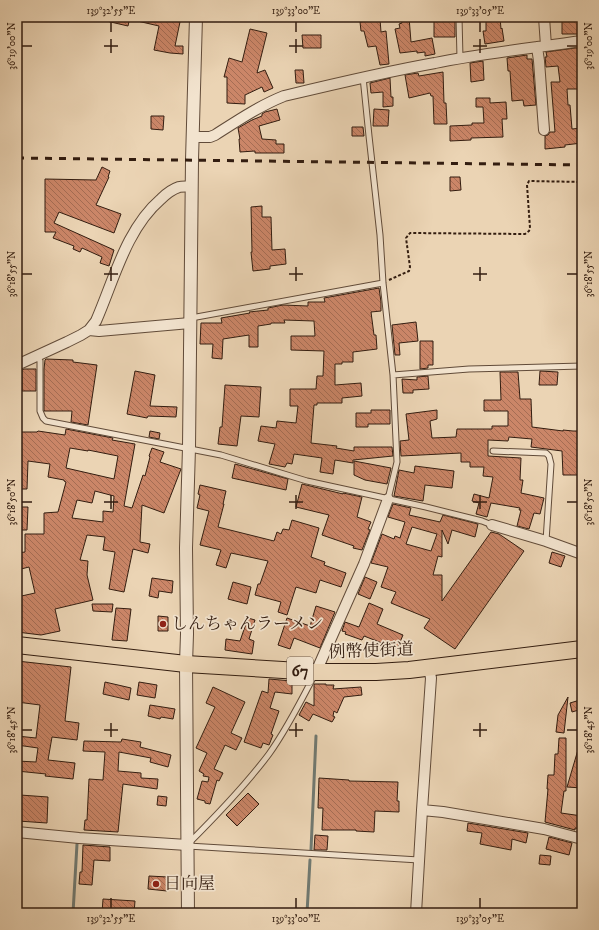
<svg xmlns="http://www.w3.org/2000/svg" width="599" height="930" viewBox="0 0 599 930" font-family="'IM FELL DW Pica','Noto Serif JP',serif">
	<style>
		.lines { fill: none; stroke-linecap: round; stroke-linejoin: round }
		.stream { stroke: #707971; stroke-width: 3 }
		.building { fill: url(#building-back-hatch); stroke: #331d10; fill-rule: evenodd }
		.service-casing { stroke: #614b39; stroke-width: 7 }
		.minor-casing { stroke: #614b39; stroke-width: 12 }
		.tertiary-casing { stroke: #614b39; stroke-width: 14 }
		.primary-casing { stroke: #331d10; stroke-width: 18 }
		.path { stroke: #331d10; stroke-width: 2; stroke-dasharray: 3 2; stroke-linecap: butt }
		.service { stroke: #f2e3ce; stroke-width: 5 }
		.minor { stroke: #f2e3ce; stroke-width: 10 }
		.tertiary { stroke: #f2e3ce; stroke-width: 12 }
		.primary { stroke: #ebd4b4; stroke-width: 16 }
		.rail { stroke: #331d10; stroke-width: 3; stroke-dasharray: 7 7; stroke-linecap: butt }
		.ticks { fill: none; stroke: #331d10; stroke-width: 1.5 }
		.poi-dot { fill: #8f2418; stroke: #f2e3ce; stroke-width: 1.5 }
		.labels { text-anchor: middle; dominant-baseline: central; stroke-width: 3.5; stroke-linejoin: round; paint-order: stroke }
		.shield { fill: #f2e3ce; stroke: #6c5849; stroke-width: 1 }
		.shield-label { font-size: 16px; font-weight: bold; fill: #331d10 }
		.poi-label { font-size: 17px; fill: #331d10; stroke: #f2e3ce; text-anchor: start }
		.street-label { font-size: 17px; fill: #331d10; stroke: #f2e3ce }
		.neatline { fill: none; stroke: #331d10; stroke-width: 1.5 }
		.ticks-label { font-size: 10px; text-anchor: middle; fill: #331d10 }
	</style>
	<defs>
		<pattern id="building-back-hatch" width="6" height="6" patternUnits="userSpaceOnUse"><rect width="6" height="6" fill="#cb8668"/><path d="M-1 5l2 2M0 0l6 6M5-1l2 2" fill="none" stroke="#a56d54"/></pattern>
	</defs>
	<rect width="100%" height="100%" fill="#ebd4b4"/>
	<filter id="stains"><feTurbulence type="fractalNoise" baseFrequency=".005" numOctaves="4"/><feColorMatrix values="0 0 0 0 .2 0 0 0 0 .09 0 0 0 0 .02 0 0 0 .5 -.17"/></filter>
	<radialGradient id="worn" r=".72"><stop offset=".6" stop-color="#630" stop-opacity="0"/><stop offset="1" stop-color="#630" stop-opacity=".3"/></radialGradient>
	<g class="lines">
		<!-- stream -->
		<path class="stream" d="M311,850L316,736
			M73,913L77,844
			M307,913L310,860"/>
	</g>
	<!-- building -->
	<path class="building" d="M103,17H130L128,26L102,20Z
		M133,17H181L175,46H183V54L170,53L154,50L159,26L133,20Z
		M401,17H409L411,42L432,38L435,54L425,56V52L417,53V51L400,53L395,29L400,28L399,24L402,23Z
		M455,17V37H434V18Z
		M486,17H500L501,29L502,28L504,41L485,44L483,31H486Z
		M562,17H579V34H562Z
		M380,19L381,32L386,31L389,64L380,65L376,46L368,47L364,31H361L360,22Z
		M250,29L267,33L257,73L265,70L273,88L264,92L262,87L245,95V104L227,103V77H224L229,58L242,62Z
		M302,35H321V48H303Z
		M575,48H578V56H582V89H567L568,105H570L572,129L582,128V143L565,145V147L545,149V136L548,135L550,132H555L551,82H560L558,66L546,67L545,57H547L546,52Z
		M527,55V59H532L536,105L524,106L523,100L512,101L510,71H508L507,58Z
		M483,61L484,80L471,82L470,63Z
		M295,70H303L304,83H296Z
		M443,72L444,103H446L447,124H434L433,96H431L430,93L409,98L405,75L418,73L419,76Z
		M390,78L391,97H393V106L383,107V92L371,93L370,83Z
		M476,98H490V103L506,102L507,119H502L503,137L471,138V140L450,141V126L472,125V123H484L483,107H476Z
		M277,109L280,120L259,126L262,139L276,140V144H284V153H255V151L240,152L239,139H240L238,128L252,120L262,116V114L265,112Z
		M374,109L389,110L388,126H373Z
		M151,116H164L163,130L151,129Z
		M352,127H363L364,136H352Z
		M102,167L110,171L108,177H109L96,205L121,214L114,233L59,212L54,223L114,250L109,266L100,263L102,257L82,248L80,252L73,249L74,246L53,238L56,232H45V179L96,180Z
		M450,177H460L461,190L450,191Z
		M262,206V217H271L272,250L285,249L286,264L270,266V269L253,271L251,252H252L251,207Z
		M379,288L381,302V311L371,312L374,335H376L377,349L353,352V362H342V364H335V385L361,383L362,396L342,398V403H317V405H314L311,443L337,446L336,448L354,451V447H392L393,456L353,460V463L335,460L333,474L320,472L322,458L294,454L292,464L287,463L285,467L269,464L275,444L258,441L261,426L276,428L277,421L296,423L298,406H290V389H316L317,376H323L324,351L291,350V336H315L314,321L284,320L285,323H271V324L258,326V347H249V335L223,339L222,359L212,358L213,344H200L201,323H222L221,318L250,313L249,312L268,310V308L283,305L308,306V302H325L324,298Z
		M416,322L418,341L399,343L400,355H395L392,325Z
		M420,341H433V365H428V368L420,369Z
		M46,359L73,360V362L97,365L88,425L71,422L72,411H44V369L45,360Z
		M24,369H36V391H22V370Z
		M135,371L155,375L150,406L177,407L176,417L148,416L147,418L127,414Z
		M540,371L558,372L557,385H539Z
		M500,372H518L520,399H531L532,427L563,431V430L573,431H582V475H563L562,451L531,447L532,439L509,437L508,441L488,440V456L521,458L520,480H523L521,493L544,498L540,514L534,513L529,529L517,526L521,510H519L520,508L491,503L487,517L476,514L479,503L472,501L474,494L489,498L493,477L483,476L484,467H470V462H461V453L401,456L400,441L409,440L406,414L437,410V419L430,421L432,438L456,437L457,429H492V426H508V411H484V400H501Z
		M428,376L429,389L413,390V393H403L402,379L417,380V377Z
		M225,385L261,387L259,417L241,416L237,446L218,444L220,427H222Z
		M371,410H390V424H368V427H356V413H371Z
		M66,429L113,438L112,440L135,444L124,506L132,508L143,475L145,476L150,457L149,456L152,448L164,452L160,462L181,469L164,513L142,505L140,542L150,544L148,553L133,549L124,592L109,589L115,552L103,550L105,537L87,535L80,560L88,561L87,575L93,600L55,609L60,631L41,635L17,632V597L35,593L29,567L17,570V553L25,552V534H44V513L58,512L66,482L64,481V480L48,477L50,464L28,461L27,489H17V432H37L38,431L65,435ZM70,448L88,451V450L118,456L114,479L66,468ZM95,491L114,496L113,512L103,511V522L72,518L77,500L92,503Z
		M150,431L160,433L159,439L149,437Z
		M354,461L391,468L387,484L365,480L354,475Z
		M235,464L288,479L286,490L232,478Z
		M415,466L454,471L452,488L425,485L423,501L394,496L399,470L414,473Z
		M302,484L343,494V493L362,497L357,517L371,522L368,529L370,530L362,550L353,548L354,546L322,535L329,515L296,507Z
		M200,485L226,491L223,504H224L218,527L274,541L277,532L281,534L283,529L289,530L292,520L319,528L311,557L325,562L324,565L346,573L341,587L320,580L316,593L296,587L287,615L278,612L281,602L255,595L258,584H260L268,561L231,553L226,568L216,565L221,550L200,545L209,511L197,508L200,495L198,494Z
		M393,504L411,508L409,515L440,522L443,515L478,524L475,537L452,530L448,544L442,530V557L438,556L433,575H442V601L491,532L499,534L524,551L455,649L424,628L430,619L391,603L396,592L381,587L388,567L371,563L382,534L394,539L395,536L400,538L405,522L388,517ZM412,527L437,534L431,551L406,544Z
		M17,507H28L27,530H17Z
		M552,552L565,556L561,567L549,563Z
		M365,577L377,582L370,599L358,594Z
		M152,578L173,581L172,593L159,591L158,598L149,596Z
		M233,582L251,587L247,604L228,599Z
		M369,603L383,609L377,624L403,635L397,649L364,636L362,640L345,634L346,632L342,631L345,622L359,627Z
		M92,604H113L112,612L93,611Z
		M316,606L335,612L320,648L294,638L290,649L278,645L287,618L310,626Z
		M116,608L131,609L127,641L112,640Z
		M158,616L168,617V631H158Z
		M248,618L255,620L249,639L254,641L252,654L225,650L226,639L240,641Z
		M17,661L71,667L65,721L79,723L77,740L52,737L48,760L75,763L73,779L45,776L46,774L17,771V761L36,762L38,748L17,745V736L36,738L40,705L17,702Z
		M269,679L292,681V694L275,692L270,708L279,711L271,734L273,735L269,745L263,743L261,748L244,742L262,691L268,693Z
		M105,682L131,688L129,700L103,694Z
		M139,682L157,685L155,698L137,695Z
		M314,684H326V685H334L333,689L361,687L362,695L344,697L337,713L334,711L333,716L335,717L332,722L313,714L309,721L299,715L306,702L314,706Z
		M213,687L245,702L231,733L242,738L236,750L225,745L214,769L223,773L219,781L217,780L210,804L205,803V801L197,799L202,781L208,782L209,777L203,776L204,774L199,771L207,753L196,748L215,707L206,703Z
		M568,697L564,733L556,732L558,715Z
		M580,700L582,709L572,712L570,703Z
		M150,705L175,709L173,719L161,717L160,719L148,716Z
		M559,738H566V791H564L561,813L582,816V829L575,828V830L545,822L548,789H547L548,775H554L555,754H558Z
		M122,739L141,742L140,747L171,755L168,767L150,762L151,758L119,752L118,771L141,773V778L158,779L157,789L123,784L118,832L84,830L85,820H87L89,779L103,780L105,752L83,751L84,741L121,742Z
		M580,743H582V788L567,787Z
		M319,778L349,780V781L398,782L397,801H399V812L375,811L374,832L356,831V830H322L323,808H318Z
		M248,793L259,804L237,826L226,815Z
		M20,795L48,797L47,823L18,821V812H19Z
		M158,796L167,797L166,806L157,805Z
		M468,823L528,833L526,843L512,839L511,850L480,844L482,833L467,831Z
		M315,835L328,836L327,850H314Z
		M549,837L572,843L569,855L546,849Z
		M83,845L110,847V861L94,860L92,885L79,884L80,872H82Z
		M540,855L551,856L550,865L539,864Z
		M149,876L168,877L167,891L148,889Z
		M103,899L135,901L134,913H102Z"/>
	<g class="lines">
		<defs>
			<path id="service" d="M459,17L460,58
				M363,77L369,136L380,235L383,283L393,375L397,462L388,499
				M191,318L383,283
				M37,356L40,361V411L43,418L46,421L221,455L307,481L426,507L482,521L492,525
				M393,375L469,369L582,366
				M493,451L546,453L549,456L551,464L546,541
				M189,843C217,815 245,786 269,754C287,729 301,701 315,674
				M188,846L419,860"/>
			<path id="minor" d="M544,17L546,46
				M537,47L539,61L544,130
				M192,137H210L215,135C237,121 259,106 284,96C334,84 384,72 435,63C483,53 533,48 582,41
				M89,330L99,331L190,323
				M17,365L67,342L81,335L89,330L96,321C114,280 126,229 161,199C166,194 173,189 179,187C183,186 188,187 192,186
				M492,525L546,541L582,554
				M316,672L364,564L388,499
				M422,810L443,812L544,829L582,839
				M17,832L79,838L187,845
				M416,913L422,810L431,678L429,668"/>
			<path id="tertiary" d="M188,913L186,664L187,634L186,548L189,448L192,160L196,17"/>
			<path id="primary" d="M17,645L186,664L316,672H376L409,670L582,649"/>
		</defs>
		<!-- service casing -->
		<use href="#service" class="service-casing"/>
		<!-- minor casing -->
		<use href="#minor" class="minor-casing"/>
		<!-- tertiary casing -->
		<use href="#tertiary" class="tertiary-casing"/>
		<!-- primary casing -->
		<use href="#primary" class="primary-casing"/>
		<!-- path -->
		<path class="path" d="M389,280L409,271L410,267L406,238L410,233L525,234L529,231L530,228L527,185L529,181L582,182"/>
		<!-- service -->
		<use href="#service" class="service"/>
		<!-- minor -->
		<use href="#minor" class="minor"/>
		<!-- tertiary -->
		<use href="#tertiary" class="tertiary"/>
		<!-- primary -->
		<use href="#primary" class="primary"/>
		<!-- rail -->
		<path class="rail" d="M17,158L582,165"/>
	</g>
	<!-- ticks -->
	<path class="ticks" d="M111,22V32M296,22V32M480,22V32M111,39V53M296,39V53M480,39V53M22,46H32M104,46H118M289,46H303M473,46H487M567,46H577M111,267V281M296,267V281M480,267V281M22,274H32M104,274H118M289,274H303M473,274H487M567,274H577M111,495V509M296,495V509M480,495V509M22,502H32M104,502H118M289,502H303M473,502H487M567,502H577M111,723V737M296,723V737M480,723V737M22,730H32M104,730H118M289,730H303M473,730H487M567,730H577M111,898V908M296,898V908M480,898V908"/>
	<!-- markers -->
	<g class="poi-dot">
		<circle cx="163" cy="624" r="4"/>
		<circle cx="156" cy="884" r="4"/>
	</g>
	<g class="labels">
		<!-- shield labels -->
		<rect class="shield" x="287" y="657" width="26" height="28" rx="3"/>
		<g class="shield-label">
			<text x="300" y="671">67</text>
		</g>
		<!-- poi labels -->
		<g class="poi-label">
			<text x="171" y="624">しんちゃんラーメン</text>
			<text x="164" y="884">日向屋</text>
		</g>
		<!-- street labels -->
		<g class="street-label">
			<text transform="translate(371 651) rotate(-2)">例幣使街道</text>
		</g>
	</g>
	<!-- margin -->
	<rect width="599" height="930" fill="none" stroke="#ebd4b4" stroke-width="44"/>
	<rect x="22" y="22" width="555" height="886" class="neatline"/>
	<g class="ticks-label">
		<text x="111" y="14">139°32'55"E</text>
		<text x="296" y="14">139°33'00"E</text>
		<text x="480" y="14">139°33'05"E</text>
		<text transform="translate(11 46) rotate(-90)" y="4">36°19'00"N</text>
		<text transform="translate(588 46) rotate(-90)" y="4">36°19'00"N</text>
		<text transform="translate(11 274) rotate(-90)" y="4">36°18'55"N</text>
		<text transform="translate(588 274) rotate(-90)" y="4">36°18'55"N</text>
		<text transform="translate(11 502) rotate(-90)" y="4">36°18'50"N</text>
		<text transform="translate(588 502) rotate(-90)" y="4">36°18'50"N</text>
		<text transform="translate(11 730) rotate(-90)" y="4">36°18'45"N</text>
		<text transform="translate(588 730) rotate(-90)" y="4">36°18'45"N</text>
		<text x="111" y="922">139°32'55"E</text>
		<text x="296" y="922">139°33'00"E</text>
		<text x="480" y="922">139°33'05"E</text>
	</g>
	<rect width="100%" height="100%" filter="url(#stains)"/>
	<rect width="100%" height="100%" fill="url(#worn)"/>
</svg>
